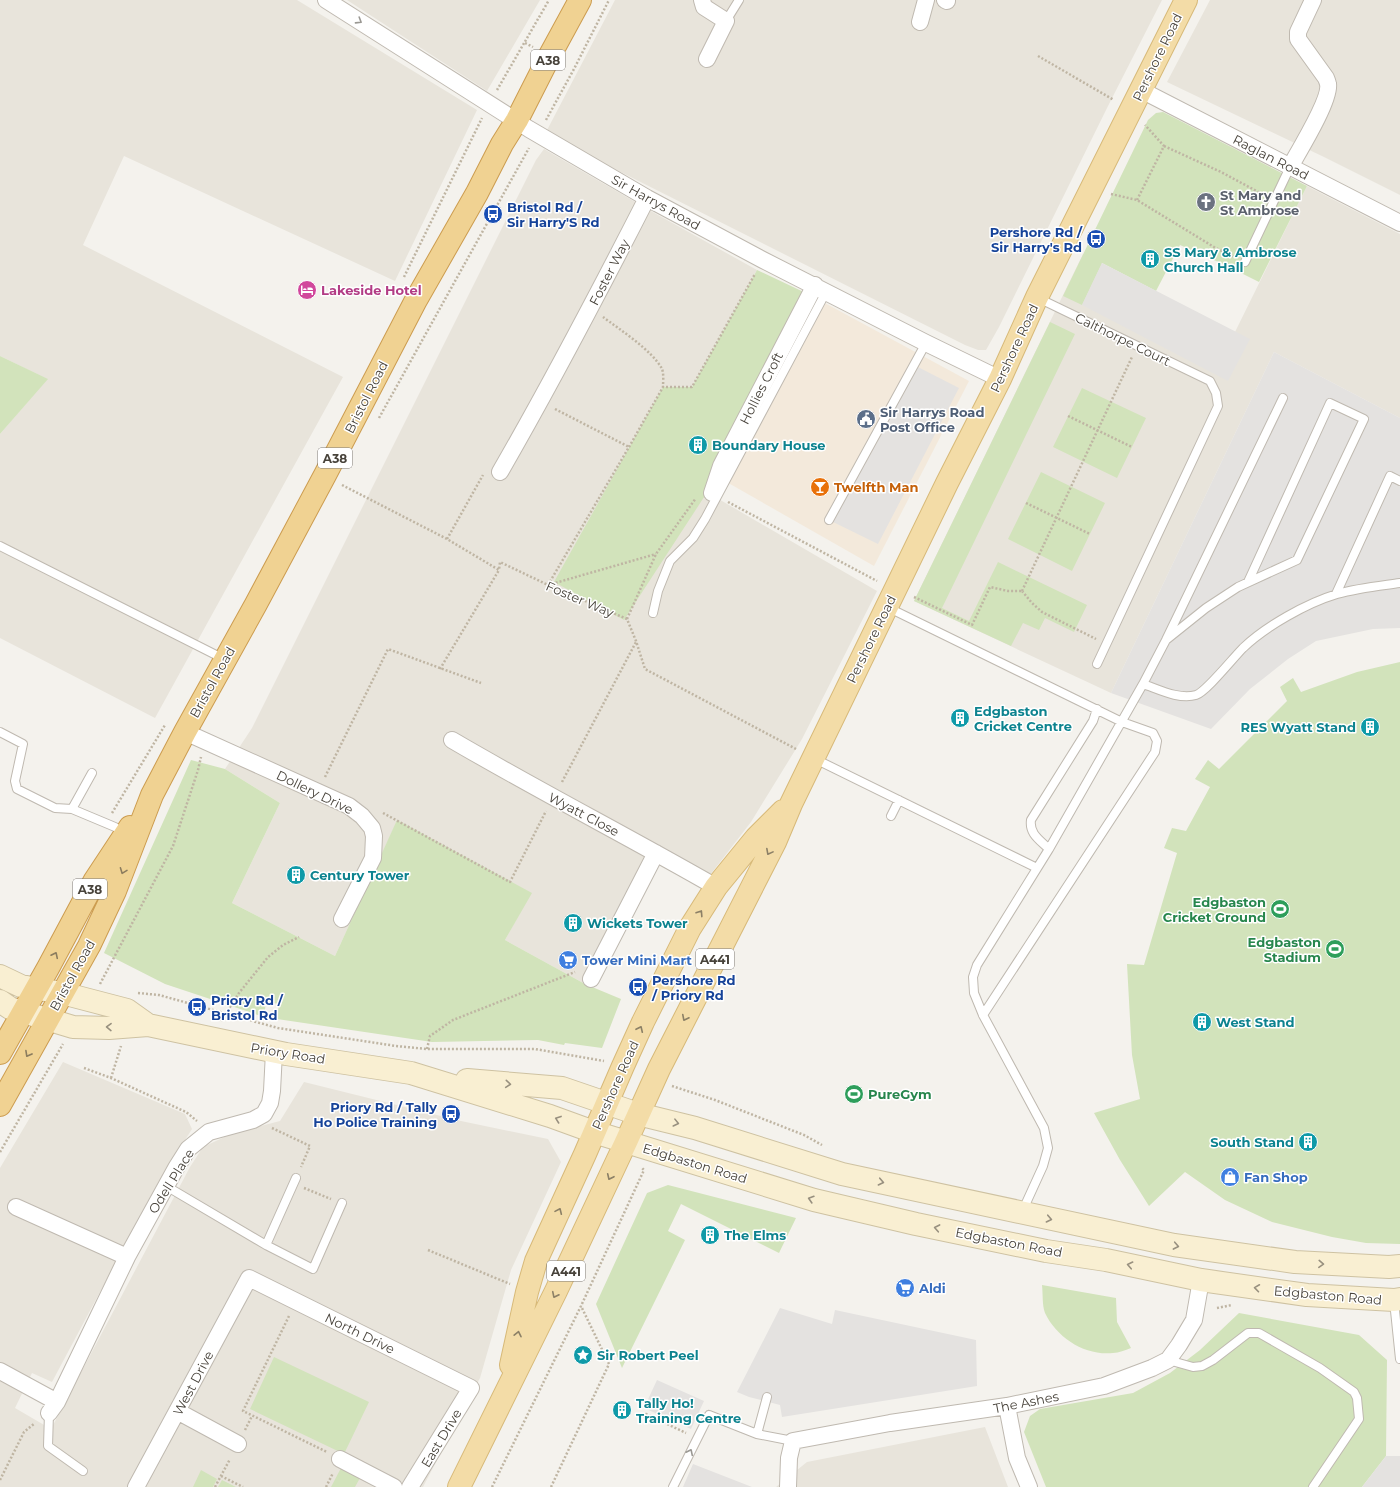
<svg xmlns="http://www.w3.org/2000/svg" width="1400" height="1487" viewBox="0 0 1400 1487" font-family="Montserrat,sans-serif">
	<style>
		.residential { fill: #e8e4db }
		.commercial { fill: #f3e9db }
		.green { fill: #d2e3bb }
		.parking { fill: #e4e2e0 }
		.lines { fill: none; stroke-linecap: round; stroke-linejoin: round }
		.service-casing { stroke: #bfb9b0; stroke-width: 10 }
		.minor-casing { stroke: #bfb9b0; stroke-width: 18 }
		.secondary-casing { stroke: #cec2a2; stroke-width: 24 }
		.primary-casing { stroke: #d7b978; stroke-width: 24 }
		.trunk-casing { stroke: #cc9c4f; stroke-width: 24 }
		.path { stroke: #bfb5a3; stroke-width: 2.5; stroke-dasharray: 2 2; stroke-linecap: butt }
		.service { stroke: #fff; stroke-width: 8 }
		.minor { stroke: #fff; stroke-width: 16 }
		.secondary { stroke: #f9efd2; stroke-width: 22 }
		.primary { stroke: #f3dca7; stroke-width: 22 }
		.trunk { stroke: #f0d292; stroke-width: 22 }
		.oneway { stroke: #9a9893 }
		.oneway2 { stroke: #8c8066 }
		.oneway3 { stroke: #8b7c5e }
		.oneway4 { stroke: #98907f }
		.labels { text-anchor: middle; dominant-baseline: central; stroke-width: 3; stroke-linejoin: round; paint-order: stroke }
		.shield { fill: #fff; stroke: #7f7b76; stroke-width: 1 }
		.shield-label { font-size: 12px; font-weight: bold; fill: #48433b }
		.street-label { font-size: 13px; fill: #48433b; stroke: #fff }
		.worship-label { font-size: 13px; font-weight: bold; fill: #5b616d; stroke: #fff; text-anchor: start }
		.transit-label { font-size: 13px; font-weight: bold; fill: #164399; stroke: #fff; text-anchor: start }
		.culture-label { font-size: 13px; font-weight: bold; fill: #0d838f; stroke: #fff; text-anchor: start }
		.hotel-label { font-size: 13px; font-weight: bold; fill: #b23c85; stroke: #fff; text-anchor: start }
		.service-label { font-size: 13px; font-weight: bold; fill: #4e5e75; stroke: #fff; text-anchor: start }
		.food-label { font-size: 13px; font-weight: bold; fill: #c56008; stroke: #fff; text-anchor: start }
		.leisure-label { font-size: 13px; font-weight: bold; fill: #27864d; stroke: #fff; text-anchor: end }
		.shop-label { font-size: 13px; font-weight: bold; fill: #366cbe; stroke: #fff; text-anchor: start }
	</style>
	<rect width="100%" height="100%" fill="#f4f2ed"/>
	<!-- residential -->
	<path class="residential" d="M0,0H297L477,110L395,281L124,156L83,245L343,377L155,718L0,638V434L47,379L0,356Z
		M347,0H540L487,91Z
		M615,0H1162L1108,106L999,327L986,350H978L965,345L545,134Z
		M1210,0H1400V195L1324,157L1167,82Z
		M544,149L649,210L757,270L692,387L629,447L877,591L802,739L751,822L710,875L656,853L585,984L505,940L531,893L397,821L335,956L232,903L280,803L225,769L252,728L536,160Z
		M1307,186L1400,234V418L1274,352L1111,693L914,601L1083,254L1235,332Z
		M63,1062L185,1114L192,1129L158,1183L52,1382L32,1373L15,1408L51,1429L190,1167L203,1147L233,1133L280,1121L304,1082L461,1121L548,1139L561,1162L511,1270L480,1378L423,1487H0V1168Z
		M985,1427L1008,1487H776L807,1462Z"/>
	<!-- commercial -->
	<path class="commercial" d="M810,295L969,381L874,566L716,476Z"/>
	<!-- green -->
	<path class="green" d="M1163,112L1307,186L1259,282L1223,264L1180,245L1156,291L1102,263L1082,305L1063,296L1148,120L1156,113Z
		M757,270L810,295L708,491L624,620L554,582L663,387H692Z
		M1050,322L1075,334L942,608L969,621L998,562L1087,605L1074,632L1045,618L1039,630L1023,623L1011,646L914,601Z
		M0,356L48,379L0,434Z
		M1082,388L1146,418L1117,478L1053,447Z
		M1041,472L1105,503L1072,571L1008,539Z
		M1400,662V1244L1366,1243L1332,1237L1272,1222L1225,1200L1185,1172L1149,1206L1120,1160L1094,1113L1140,1099L1132,1055L1127,964L1144,965L1177,853L1164,848L1172,828L1186,831L1210,787L1195,779L1208,760L1219,769L1287,701L1280,687L1293,678L1301,692L1357,672Z
		M191,760L225,769L280,803L232,903L335,956L397,820L532,893L505,940L585,984L621,999L602,1048L565,1043L564,1045L538,1040L432,1042L277,1019L279,1004L266,1002L264,1017L165,984L104,953Z
		M668,1185L796,1218L779,1253L681,1204L668,1231L685,1240L622,1368L596,1304L647,1193Z
		M1042,1285L1116,1298L1117,1322L1131,1348C1125,1350 1119,1353 1113,1353C1085,1356 1057,1338 1045,1313C1042,1305 1043,1293 1042,1285Z
		M1239,1313L1359,1335L1387,1360L1386,1456L1362,1487H1046L1024,1432L1030,1416L1040,1409L1133,1393L1170,1373L1200,1350Z
		M274,1357L369,1402L344,1454L250,1409Z
		M341,1468L360,1478L355,1487H331Z
		M201,1470L217,1479L213,1487H193Z
		M222,1480L236,1487H218Z"/>
	<!-- parking -->
	<path class="parking" d="M1102,263L1250,339L1228,381L1082,305Z
		M1274,352L1400,418V628L1373,629L1316,641L1288,659L1250,689L1211,729L1111,693Z
		M914,365L959,388L878,544L829,520Z
		M780,1308L832,1324L835,1310L976,1340L977,1386L782,1417L780,1405L749,1397L737,1392Z
		M657,1380L704,1401L691,1429L644,1408Z
		M1386,1456H1400V1487H1362Z
		M693,1464L752,1487H683Z"/>
	<g class="lines">
		<defs>
			<path id="service" d="M726,21L739,0
				M1245,262L1290,167
				M1038,298L1210,381L1216,393L1218,406L1097,664
				M829,520L926,343
				M0,546L224,659
				M1336,594L1390,476L1400,481
				M887,607L1122,722L1153,733L1157,741L1155,752L983,1015
				M653,613L658,591L670,561L693,538L705,519L826,292
				M1166,640L1206,608L1238,587L1297,560L1364,419L1330,403L1248,582
				M1143,684L1166,640L1283,398
				M0,732L23,744L15,781L17,789L55,808L72,809L115,827L125,834
				M813,758L1037,868
				M72,809L92,773
				M891,816L899,800
				M1049,849C1040,840 1029,834 1031,820L1093,721L1097,709
				M166,1186L266,1245L313,1269L342,1203
				M1022,1212L1043,1166L1048,1148L1044,1128L983,1015L974,993L973,977L977,965L1049,849L1143,684C1158,689 1179,700 1196,695C1206,692 1233,658 1243,648C1266,626 1307,603 1337,594C1358,588 1379,586 1400,583
				M266,1245L296,1178
				M1394,1301L1400,1359
				M1168,1360L1193,1367L1202,1366L1213,1360L1248,1333H1259L1320,1368L1354,1392L1357,1398L1359,1419L1313,1487
				M49,1413L48,1446L83,1471
				M757,1434L767,1397
				M673,1487L709,1415L757,1434L793,1441"/>
			<path id="minor" d="M326,0L529,129L647,198L763,260L926,343L1000,379
				M702,0L704,7L726,21L707,59
				M945,0L947,1
				M920,22L926,0
				M1141,90L1400,223
				M1290,167C1299,151 1331,99 1328,84C1328,83 1326,78 1326,78L1298,39V32L1313,0
				M500,472C552,382 600,290 647,198
				M712,493L721,466L815,285
				M185,732L349,806L362,816L372,828L374,836L373,858L342,919
				M452,740C539,791 629,837 716,887
				M591,979L656,853
				M16,1207L127,1257
				M0,1371L57,1402
				M1007,1406L1017,1458L1029,1487
				M177,1411L238,1444
				M49,1413L57,1402L127,1257L176,1168L188,1149L209,1132L253,1120L264,1114L270,1103L272,1091L274,1052
				M340,1459L394,1487
				M136,1487L249,1278L471,1388L410,1487
				M788,1487L789,1458L793,1441L890,1423L1007,1406L1104,1386L1152,1368L1168,1360L1179,1345L1194,1320L1201,1280"/>
			<path id="secondary" d="M0,976L21,986L62,993L127,1010L148,1025
				M0,1001L10,1008L73,1027L109,1028L148,1025L286,1054L411,1073L550,1116L594,1132L814,1200L916,1224L1046,1251L1106,1260L1201,1280L1307,1295L1394,1300L1400,1299
				M467,1080L562,1088L638,1114L695,1128L842,1174L1174,1245L1295,1262L1389,1267L1400,1266"/>
			<path id="primary" d="M511,1365L527,1292L536,1261L585,1154L623,1066L643,1022L690,928L716,887L756,838L783,811
				M459,1487L556,1291L626,1142L659,1069L775,842L791,804L947,483L1000,379L1037,297L1186,0"/>
			<path id="trunk" d="M0,1053L48,968L95,880L130,827
				M0,1105L89,946L115,891L152,795L185,732L256,604L325,475L416,300L477,193L502,144L517,120L549,57L580,0"/>
		</defs>
		<!-- service casing -->
		<use href="#service" class="service-casing"/>
		<!-- minor casing -->
		<use href="#minor" class="minor-casing"/>
		<!-- secondary casing -->
		<use href="#secondary" class="secondary-casing"/>
		<!-- primary casing -->
		<use href="#primary" class="primary-casing"/>
		<!-- trunk casing -->
		<use href="#trunk" class="trunk-casing"/>
		<!-- path -->
		<path class="path" d="M525,43L533,47
			M1038,56L1114,100
			M497,90L549,0
			M546,120L574,69L609,0
			M1164,146L1221,172L1264,195
			M1111,194L1137,200L1214,247L1234,257
			M1137,200L1164,146L1145,125
			M404,277L482,118
			M603,317C619,329 653,351 662,369C664,374 663,382 663,387
			M555,409L629,447
			M1068,416L1132,447
			M379,418L529,148
			M342,485L447,539L499,570L500,562L548,585L627,619L636,641L645,669L796,749
			M728,502L877,581
			M1026,503L1090,534
			M447,539L483,475
			M548,585L629,447L663,387H692L755,274
			M548,585L656,554
			M1022,591L1132,357
			M1022,591L1032,603L1042,612L1096,639
			M914,597L972,625L990,587L1008,591H1022
			M627,619L656,554L696,498
			M440,669L499,570
			M325,777L388,649L481,683
			M562,782L636,642
			M112,813L165,725
			M383,813L510,882L546,811
			M100,984L173,846L198,770L201,757
			M138,993L159,995L278,1028L396,1046L427,1049H535L604,1061
			M221,1021L239,993L268,957L283,945L299,937
			M427,1049L430,1036L453,1020L575,972
			M84,1068L111,1078L186,1112L197,1121
			M111,1078L121,1046
			M672,1086L715,1100L804,1135L822,1145
			M272,1128L310,1146L301,1167
			M0,1152L63,1044
			M304,1188L331,1199
			M428,1250L510,1284
			M1217,1308L1232,1305
			M289,1316L243,1411L327,1452
			M644,1418L646,1414L686,1433
			M245,1430L252,1416
			M221,1476L243,1487
			M0,1480L24,1432L35,1423
			M215,1487L230,1459
			M326,1487L333,1473
			M492,1487L581,1306L644,1170L642,1168
			M551,1487L609,1364L581,1306"/>
		<!-- service -->
		<use href="#service" class="service"/>
		<!-- minor -->
		<use href="#minor" class="minor"/>
		<!-- secondary -->
		<use href="#secondary" class="secondary"/>
		<!-- primary -->
		<use href="#primary" class="primary"/>
		<!-- trunk -->
		<use href="#trunk" class="trunk"/>
	</g>
	<!-- one-way arrows -->
	<defs><path id="oneway-chevron" d="M-2-3.5L2.5 0L-2 3.5" fill="none" stroke-width="1.6" stroke-linecap="round" stroke-linejoin="round"/></defs>
	<g class="oneway">
		<use href="#oneway-chevron" transform="translate(359 21) rotate(32)"/>
		<use href="#oneway-chevron" transform="translate(690 1452) rotate(-64)"/>
	</g>
	<g class="oneway2">
		<use href="#oneway-chevron" transform="translate(769 852) rotate(118)"/>
		<use href="#oneway-chevron" transform="translate(700 913) rotate(-57)"/>
		<use href="#oneway-chevron" transform="translate(685 1018) rotate(117)"/>
		<use href="#oneway-chevron" transform="translate(640 1029) rotate(-65)"/>
		<use href="#oneway-chevron" transform="translate(610 1177) rotate(115)"/>
		<use href="#oneway-chevron" transform="translate(559 1211) rotate(-66)"/>
		<use href="#oneway-chevron" transform="translate(555 1295) rotate(116)"/>
		<use href="#oneway-chevron" transform="translate(518 1334) rotate(-78)"/>
	</g>
	<g class="oneway3">
		<use href="#oneway-chevron" transform="translate(123 871) rotate(111)"/>
		<use href="#oneway-chevron" transform="translate(55 955) rotate(-64)"/>
		<use href="#oneway-chevron" transform="translate(28 1054) rotate(119)"/>
	</g>
	<g class="oneway4">
		<use href="#oneway-chevron" transform="translate(109 1027) rotate(-179)"/>
		<use href="#oneway-chevron" transform="translate(508 1084) rotate(5)"/>
		<use href="#oneway-chevron" transform="translate(558 1119) rotate(-160)"/>
		<use href="#oneway-chevron" transform="translate(676 1123) rotate(14)"/>
		<use href="#oneway-chevron" transform="translate(881 1182) rotate(12)"/>
		<use href="#oneway-chevron" transform="translate(811 1199) rotate(-163)"/>
		<use href="#oneway-chevron" transform="translate(1049 1219) rotate(12)"/>
		<use href="#oneway-chevron" transform="translate(937 1228) rotate(-169)"/>
		<use href="#oneway-chevron" transform="translate(1176 1246) rotate(11)"/>
		<use href="#oneway-chevron" transform="translate(1321 1264) rotate(3)"/>
		<use href="#oneway-chevron" transform="translate(1130 1265) rotate(-168)"/>
		<use href="#oneway-chevron" transform="translate(1257 1288) rotate(-172)"/>
	</g>
	<!-- icons -->
	<defs>
		<symbol id="church-disc" viewBox="-11 -11 22 22"><circle r="9.5" fill="#6b7280" stroke="#fff"/><path d="M-1.2-6h2.4v3.5h3.3v2.4h-3.3V6h-2.4V-.1h-3.3v-2.4h3.3Z" fill="#fff"/></symbol>
		<symbol id="bus-disc" viewBox="-11 -11 22 22"><circle r="9.5" fill="#1a4fb4" stroke="#fff"/><path d="M-5-6H5V4H4V6H2V4H-2V6H-4V4H-5ZM-3.5-4V0h7V-4ZM-3.5 1.2v1.5H-2V1.2ZM2 1.2v1.5H3.5V1.2Z" fill="#fff"/></symbol>
		<symbol id="building-disc" viewBox="-11 -11 22 22"><circle r="9.5" fill="#0f9aa8" stroke="#fff"/><path d="M-4-6H4V6H1V3H-1V6H-4ZM-2.5-4.3h1.7v1.8h-1.7ZM.8-4.3h1.7v1.8H.8ZM-2.5-1h1.7V.8h-1.7ZM.8-1h1.7V.8H.8Z" fill="#fff"/></symbol>
		<symbol id="hotel-disc" viewBox="-11 -11 22 22"><circle r="9.5" fill="#d1479c" stroke="#fff"/><path d="M-6-4.5h1.5V1H6V5H4.5V3h-9V5H-6ZM-4 0a1.8 1.8 0 1 1 3.6 0ZM.5 0V-2.5h3Q6-2.5 6 0Z" fill="#fff"/></symbol>
		<symbol id="civic-disc" viewBox="-11 -11 22 22"><circle r="9.5" fill="#5c6f8a" stroke="#fff"/><path d="M-.6-6.5H3V-4.5H.6V-3L4-1V1h2V6H-6V1h2V-1L-.6-3ZM-1.2 2.5V6h2.4V2.5Z" fill="#fff"/></symbol>
		<symbol id="bar-disc" viewBox="-11 -11 22 22"><circle r="9.5" fill="#e8710a" stroke="#fff"/><path d="M-6-5H6L.8 .8V4.5H3.5V6h-7V4.5H-.8V.8Z" fill="#fff"/></symbol>
		<symbol id="stadium-disc" viewBox="-11 -11 22 22"><circle r="9.5" fill="#2e9e5b" stroke="#fff"/><path d="M0-5a6.5 5 0 1 0 0 10a6.5 5 0 1 0 0-10ZM-3.5-1.8h7v3.6h-7Z" fill="#fff"/></symbol>
		<symbol id="supermarket-disc" viewBox="-11 -11 22 22"><circle r="9.5" fill="#3f7fe0" stroke="#fff"/><path d="M-6-5.5h2.5l.6 2H6L4.5 2H-2.5L-4.4-4H-6ZM-1.5 3.2a1.3 1.3 0 1 0 .1 0ZM3 3.2a1.3 1.3 0 1 0 .1 0Z" fill="#fff"/></symbol>
		<symbol id="shop-disc" viewBox="-11 -11 22 22"><circle r="9.5" fill="#3f7fe0" stroke="#fff"/><path d="M-5-2.5h2.3a2.7 3.5 0 0 1 5.4 0H5L5.5 6h-11ZM-1.5-2.5h3a1.5 2.3 0 0 0-3 0Z" fill="#fff"/></symbol>
		<symbol id="sight-disc" viewBox="-11 -11 22 22"><circle r="9.5" fill="#0f9aa8" stroke="#fff"/><path d="M0-6L1.8-2.2L6-1.7L2.9 1.2L3.7 5.4L0 3.3L-3.7 5.4L-2.9 1.2L-6-1.7L-1.8-2.2Z" fill="#fff"/></symbol>
	</defs>
	<g fill-rule="evenodd">
		<use href="#church-disc" x="1195" y="191" width="22" height="22"/>
		<use href="#bus-disc" x="482" y="203" width="22" height="22"/>
		<use href="#bus-disc" x="1085" y="228" width="22" height="22"/>
		<use href="#building-disc" x="1139" y="248" width="22" height="22"/>
		<use href="#hotel-disc" x="296" y="279" width="22" height="22"/>
		<use href="#civic-disc" x="855" y="408" width="22" height="22"/>
		<use href="#building-disc" x="687" y="434" width="22" height="22"/>
		<use href="#bar-disc" x="809" y="476" width="22" height="22"/>
		<use href="#building-disc" x="949" y="707" width="22" height="22"/>
		<use href="#building-disc" x="1359" y="716" width="22" height="22"/>
		<use href="#building-disc" x="285" y="864" width="22" height="22"/>
		<use href="#stadium-disc" x="1269" y="898" width="22" height="22"/>
		<use href="#building-disc" x="562" y="912" width="22" height="22"/>
		<use href="#stadium-disc" x="1324" y="938" width="22" height="22"/>
		<use href="#supermarket-disc" x="557" y="949" width="22" height="22"/>
		<use href="#bus-disc" x="627" y="976" width="22" height="22"/>
		<use href="#bus-disc" x="186" y="996" width="22" height="22"/>
		<use href="#building-disc" x="1191" y="1011" width="22" height="22"/>
		<use href="#stadium-disc" x="843" y="1083" width="22" height="22"/>
		<use href="#bus-disc" x="440" y="1103" width="22" height="22"/>
		<use href="#building-disc" x="1297" y="1131" width="22" height="22"/>
		<use href="#shop-disc" x="1219" y="1166" width="22" height="22"/>
		<use href="#building-disc" x="699" y="1224" width="22" height="22"/>
		<use href="#supermarket-disc" x="894" y="1277" width="22" height="22"/>
		<use href="#sight-disc" x="572" y="1344" width="22" height="22"/>
		<use href="#building-disc" x="611" y="1399" width="22" height="22"/>
	</g>
	<g class="labels">
		<!-- shield labels -->
		<g class="shield">
			<rect x="531" y="50" width="34" height="20" rx="3"/>
			<rect x="318" y="448" width="34" height="20" rx="3"/>
			<rect x="73" y="879" width="34" height="20" rx="3"/>
			<rect x="696" y="949" width="38" height="20" rx="3"/>
			<rect x="547" y="1261" width="38" height="20" rx="3"/>
		</g>
		<g class="shield-label">
			<text x="548" y="60">A38</text>
			<text x="335" y="458">A38</text>
			<text x="90" y="889">A38</text>
			<text x="715" y="959">A441</text>
			<text x="566" y="1271">A441</text>
		</g>
		<!-- street labels -->
		<g class="street-label">
			<text transform="translate(1157 57) rotate(-64)">Pershore Road</text>
			<text transform="translate(1271 157) rotate(27)">Raglan Road</text>
			<text transform="translate(656 202) rotate(29)">Sir Harrys Road</text>
			<text transform="translate(609 272) rotate(-63)">Foster Way</text>
			<text transform="translate(1123 339) rotate(26)">Calthorpe Court</text>
			<text transform="translate(1014 348) rotate(-65)">Pershore Road</text>
			<text transform="translate(761 388) rotate(-63)">Hollies Croft</text>
			<text transform="translate(366 397) rotate(-63)">Bristol Road</text>
			<text transform="translate(580 599) rotate(23)">Foster Way</text>
			<text transform="translate(871 639) rotate(-64)">Pershore Road</text>
			<text transform="translate(212 682) rotate(-61)">Bristol Road</text>
			<text transform="translate(315 792) rotate(26)">Dollery Drive</text>
			<text transform="translate(584 814) rotate(28)">Wyatt Close</text>
			<text transform="translate(72 975) rotate(-61)">Bristol Road</text>
			<text transform="translate(288 1053) rotate(9)">Priory Road</text>
			<text transform="translate(615 1085) rotate(-66)">Pershore Road</text>
			<text transform="translate(695 1163) rotate(17)">Edgbaston Road</text>
			<text transform="translate(171 1181) rotate(-58)">Odell Place</text>
			<text transform="translate(1009 1242) rotate(11)">Edgbaston Road</text>
			<text transform="translate(1328 1295) rotate(5)">Edgbaston Road</text>
			<text transform="translate(360 1333) rotate(26)">North Drive</text>
			<text transform="translate(193 1383) rotate(-62)">West Drive</text>
			<text transform="translate(1026 1402) rotate(-11)">The Ashes</text>
			<text transform="translate(441 1438) rotate(-59)">East Drive</text>
		</g>
		<!-- worship labels -->
		<g class="worship-label">
			<text x="1220" y="195">St Mary and<tspan x="1220" dy="15">St Ambrose</tspan></text>
		</g>
		<!-- transit labels -->
		<g class="transit-label">
			<text x="507" y="207">Bristol Rd /<tspan x="507" dy="15">Sir Harry'S Rd</tspan></text>
			<text x="1082" y="232" text-anchor="end">Pershore Rd /<tspan x="1082" dy="15">Sir Harry's Rd</tspan></text>
			<text x="652" y="980">Pershore Rd<tspan x="652" dy="15">/ Priory Rd</tspan></text>
			<text x="211" y="1000">Priory Rd /<tspan x="211" dy="15">Bristol Rd</tspan></text>
			<text x="437" y="1107" text-anchor="end">Priory Rd / Tally<tspan x="437" dy="15">Ho Police Training</tspan></text>
		</g>
		<!-- culture labels -->
		<g class="culture-label">
			<text x="1164" y="252">SS Mary &amp; Ambrose<tspan x="1164" dy="15">Church Hall</tspan></text>
			<text x="712" y="445">Boundary House</text>
			<text x="974" y="711">Edgbaston<tspan x="974" dy="15">Cricket Centre</tspan></text>
			<text x="1356" y="727" text-anchor="end">RES Wyatt Stand</text>
			<text x="310" y="875">Century Tower</text>
			<text x="587" y="923">Wickets Tower</text>
			<text x="1216" y="1022">West Stand</text>
			<text x="1294" y="1142" text-anchor="end">South Stand</text>
			<text x="724" y="1235">The Elms</text>
			<text x="597" y="1355">Sir Robert Peel</text>
			<text x="636" y="1403">Tally Ho!<tspan x="636" dy="15">Training Centre</tspan></text>
		</g>
		<!-- hotel labels -->
		<g class="hotel-label">
			<text x="321" y="290">Lakeside Hotel</text>
		</g>
		<!-- service labels -->
		<g class="service-label">
			<text x="880" y="412">Sir Harrys Road<tspan x="880" dy="15">Post Office</tspan></text>
		</g>
		<!-- food labels -->
		<g class="food-label">
			<text x="834" y="487">Twelfth Man</text>
		</g>
		<!-- leisure labels -->
		<g class="leisure-label">
			<text x="1266" y="902">Edgbaston<tspan x="1266" dy="15">Cricket Ground</tspan></text>
			<text x="1321" y="942">Edgbaston<tspan x="1321" dy="15">Stadium</tspan></text>
			<text x="868" y="1094" text-anchor="start">PureGym</text>
		</g>
		<!-- shop labels -->
		<g class="shop-label">
			<text x="582" y="960">Tower Mini Mart</text>
			<text x="1244" y="1177">Fan Shop</text>
			<text x="919" y="1288">Aldi</text>
		</g>
	</g>
</svg>
